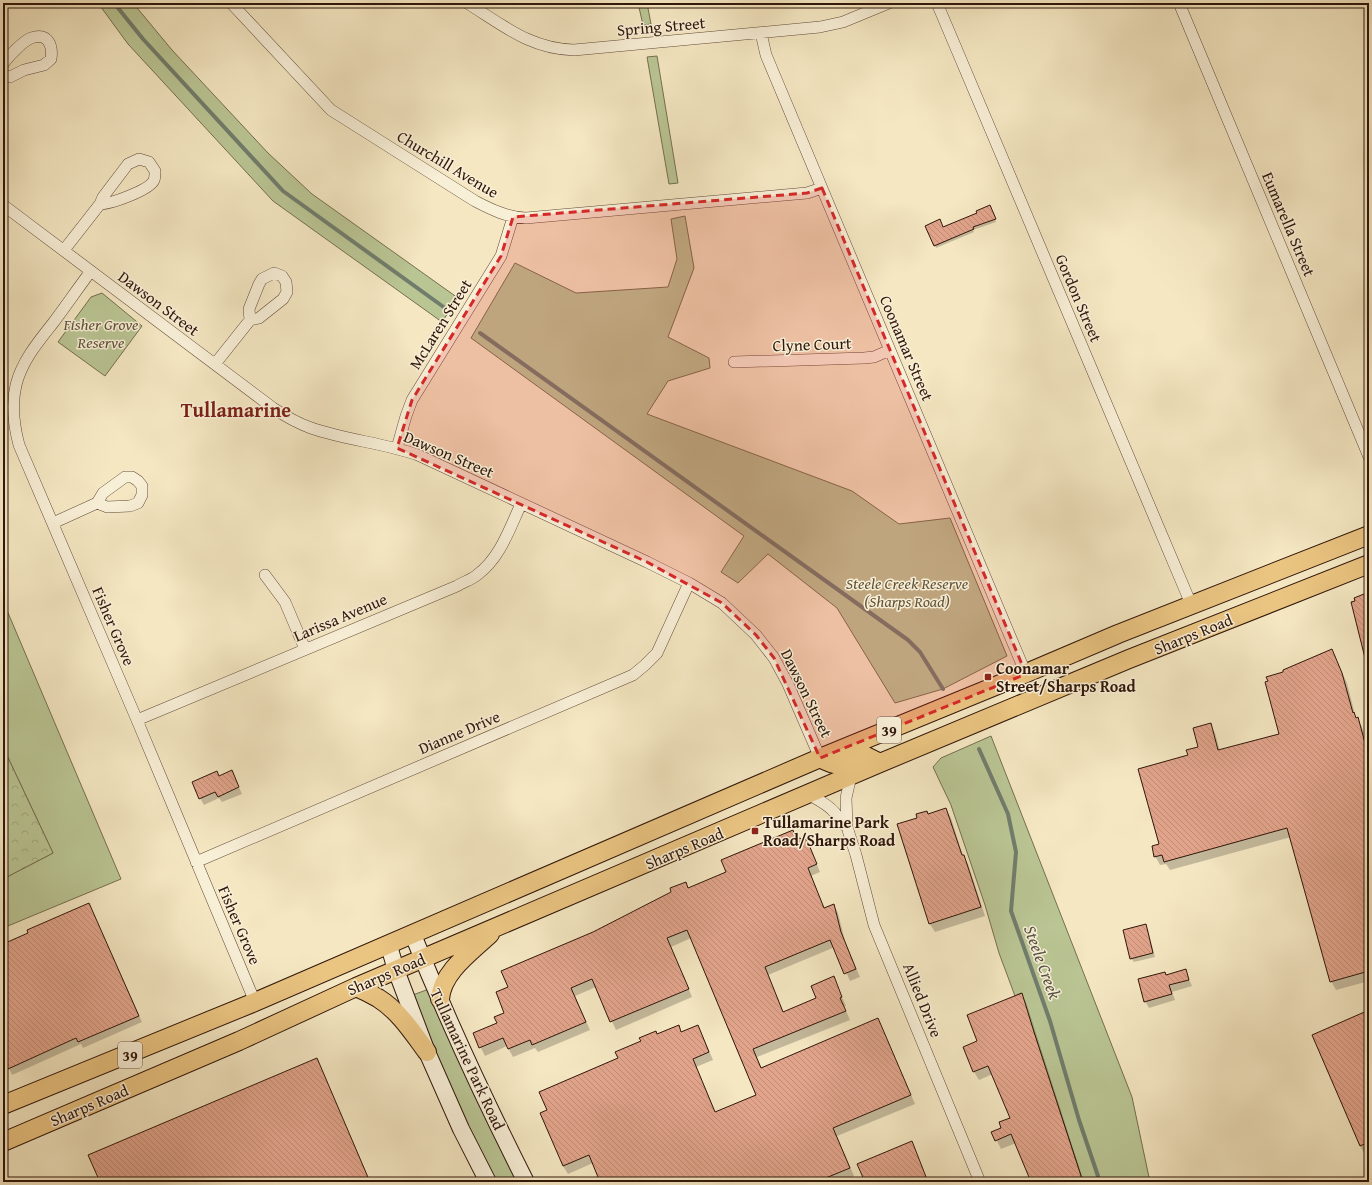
<svg xmlns="http://www.w3.org/2000/svg" width="1372" height="1185" viewBox="0 0 1372 1185" font-family="'Gentium Book Plus',serif">
	<style>
		.green { fill: #bac594; stroke: #756e4f }
		.forest { fill: url(#forest-crowns); stroke: #756e4f }
		.shadow { fill: #0003 }
		.lines { fill: none; stroke-linecap: round; stroke-linejoin: round }
		.stream { stroke: #717d6c; stroke-width: 4 }
		.building { fill: url(#building-back-hatch); stroke: #30160a }
		.street-casing { stroke: #614a38; stroke-width: 12 }
		.secondary-casing { stroke: #30160a; stroke-width: 18 }
		.primary-casing { stroke: #30160a; stroke-width: 20 }
		.street { stroke: #f8efd7; stroke-width: 11 }
		.secondary { stroke: #f8efd7; stroke-width: 16 }
		.primary { stroke: #eac481; stroke-width: 18 }
		.marked { fill: #d62828; fill-opacity: 0.2; stroke: #d62828; stroke-width: 3; stroke-dasharray: 8 5; stroke-linejoin: round }
		.poi-dot { fill: #8f2418; stroke: #f8efd7; stroke-width: 1.5 }
		.labels { text-anchor: middle; dominant-baseline: central; stroke-width: 3; stroke-linejoin: round; paint-order: stroke }
		.shield { fill: #f8efd7; stroke: #6c5748; stroke-width: 1 }
		.shield-label { font-size: 15px; font-weight: bold; fill: #30160a }
		.street-label { font-size: 16px; fill: #30160a; stroke: #f8efd7 }
		.park-label { font-size: 16px; font-style: italic; fill: #60533a; stroke: #f8efd7 }
		.poi-label { font-size: 16px; font-weight: bold; fill: #30160a; stroke: #f8efd7; text-anchor: start }
		.water-label { font-size: 17px; font-style: italic; fill: #565243; stroke: #f8efd7 }
		.district-label { font-size: 20px; font-weight: bold; fill: #7a1f14; stroke: #f8efd7 }
	</style>
	<defs>
		<pattern id="forest-crowns" width="20" height="18" patternUnits="userSpaceOnUse"><rect width="20" height="18" fill="#bac594"/><path d="M2 6a3 3 0 1 1 6 0M12 15a3 3 0 1 1 6 0" fill="none" stroke="#a0a87e"/></pattern>
		<pattern id="building-back-hatch" width="6" height="6" patternUnits="userSpaceOnUse"><rect width="6" height="6" fill="#e1a48b"/><path d="M-1 5l2 2M0 0l6 6M5-1l2 2" fill="none" stroke="#c18c77"/></pattern>
	</defs>
	<rect width="100%" height="100%" fill="#f4e7c2"/>
	<filter id="stains"><feTurbulence type="fractalNoise" baseFrequency=".005" numOctaves="4"/><feColorMatrix values="0 0 0 0 .2 0 0 0 0 .09 0 0 0 0 .02 0 0 0 .5 -.17"/></filter>
	<radialGradient id="worn" r=".72"><stop offset=".6" stop-color="#630" stop-opacity="0"/><stop offset="1" stop-color="#630" stop-opacity=".3"/></radialGradient>
	<!-- green -->
	<path class="green" d="M98,3H133L172,50L268,153L312,194L458,298L442,322L273,201L128,44Z
		M638,3H647L651,24L643,25Z
		M657,56L678,183L669,184L647,57Z
		M685,216L694,268L668,337L709,358L710,368L668,381L647,414L852,491L899,524L950,518L1007,656L943,689L895,703L837,608L768,554L738,583L721,572L744,536L471,338L515,263L576,293L668,287L677,259L671,219Z
		M102,293L142,326L105,376L58,342L91,297Z
		M3,601L121,879L3,928V879L53,853L3,747Z
		M991,736L1132,1097L1150,1182H1083L1021,993L1015,996L999,953L985,905L951,805L933,767L941,758Z
		M429,989L475,1096L518,1182H496L457,1102L410,996Z"/>
	<!-- forest -->
	<path class="forest" d="M3,747L53,853L3,879Z"/>
	<!-- shadow -->
	<path class="shadow" d="M991,208L996,222L973,230L974,232L936,248L935,245L943,228Z
		M1332,651L1347,683L1356,718H1357L1362,727L1369,750V981L1336,990L1331,981L1291,837L1170,870L1166,864L1160,865L1155,856L1189,756L1200,747L1210,724L1215,733L1220,751L1280,734L1285,673Z
		M232,771L242,794L222,802L219,798L204,805L200,798L219,777Z
		M946,809L951,818L963,856L968,864L985,916L935,932L930,924L898,825Z
		M792,832L796,838L807,841L811,850L820,872L811,876L825,909L834,905L838,913L845,941L860,977L850,981L835,947L768,975L784,1013L817,998L833,977L846,1006H844L850,1020L757,1057L762,1069L878,1019L882,1027L915,1104L837,1136L854,1176L839,1182H602L593,1163L568,1174L563,1166L548,1110L619,1059L657,1036L678,1027L682,1033L697,1026L702,1034L713,1060L696,1067L716,1113L757,1095L691,938L671,947L692,997L616,1030L596,987L575,996L590,1030L538,1052L535,1048L513,1057L507,1046L485,1056L474,1034L498,1023L505,1014L509,988L594,933L672,893L685,883L688,888L727,873Z
		M89,904L142,1022L83,1048L81,1044L12,1075L7,1064L3,1065V945Z
		M1146,926L1148,930L1155,957L1134,962L1131,958Z
		M1185,971L1192,986L1172,992L1175,1000L1149,1008L1145,1001L1165,973L1167,976Z
		M1021,994L1026,1002L1084,1182H1020L1030,1178L1016,1143L1001,1149L993,1133L1003,1129L1011,1118L993,1074L979,1080L974,1072L978,1041Z
		M1369,1011V1153L1365,1155L1360,1146L1313,1035Z
		M911,1142L928,1181L937,1177L940,1182H866Z"/>
	<g class="lines">
		<!-- stream -->
		<path class="stream" d="M114,3L143,39L283,191L445,308
			M480,333L908,640L920,652L943,689
			M979,749L1008,814L1016,852L1011,911L1050,1021L1079,1120L1100,1182"/>
	</g>
	<!-- building -->
	<path class="building" d="M990,205L996,219L973,227L974,229L934,246L925,226L940,219L943,227L977,213L976,211Z
		M1369,592V658H1365L1351,602L1355,601L1354,598Z
		M1332,649L1342,673L1353,713L1354,712L1356,718L1358,717L1369,758V939L1364,941L1369,957V971L1330,982L1287,828L1164,862L1162,855L1154,857L1152,846L1159,844L1138,769L1188,755L1186,750L1198,747L1193,728L1211,723L1218,750L1279,734L1265,682L1268,681L1266,677L1283,672V670Z
		M232,770L239,787L218,797L215,792L199,799L192,782L217,771L219,776Z
		M946,808L962,855H964L981,907L929,924L897,824L917,818L916,814L927,811L928,814Z
		M793,830L795,837L807,840L817,864L808,868L824,908L834,904L841,932L856,969L844,974L830,940L765,967L783,1012L816,998L811,986L834,976L842,997L840,998L846,1011L753,1049L761,1068L878,1018L911,1095L833,1128L850,1168L816,1182H600L589,1155L563,1166L540,1113L547,1110L539,1092L618,1058L615,1052L641,1041L639,1038L656,1031L657,1034L679,1025L681,1032L698,1025L709,1052L693,1059L715,1112L756,1095L687,930L667,938L689,989L610,1022L592,979L571,988L586,1022L532,1045L530,1040L508,1049L503,1038L479,1048L473,1033L497,1023L494,1017L504,1013L496,992L508,987L501,971L593,932L671,892L670,888L686,882L688,888L726,872L721,860Z
		M89,903L139,1016L78,1042L76,1038L8,1069L3,1058V944L28,933L27,930Z
		M1146,924L1153,953L1130,959L1123,930Z
		M1186,969L1189,980L1169,985L1172,994L1144,1002L1138,979L1165,972L1166,975Z
		M1022,993L1034,1032L1083,1182H1031L1011,1134L995,1141L991,1132L1001,1128L999,1122L1010,1118L988,1066L973,1072L963,1047L977,1041L967,1015Z
		M1369,1010V1142L1360,1146L1312,1035Z
		M317,1058L370,1182H100L88,1155Z
		M912,1141L928,1182H865L857,1164Z"/>
	<g class="lines">
		<defs>
			<path id="street" d="M231,3L331,110L475,201C492,210 507,217 526,218L807,193L822,188
				M467,3C503,25 530,49 574,50L820,27L843,22L889,3
				M937,3L1191,604
				M1179,3L1369,457
				M761,33L766,55L1026,674
				M3,64C8,57 23,41 31,38C48,32 53,45 51,59L44,65L24,70L10,77L3,75
				M3,205L273,408C285,416 297,423 311,428C346,440 383,443 418,455L647,562L689,583L722,603L756,635L774,658L788,684L820,758
				M64,250L100,204L103,197L128,164L139,159L149,162L155,171C155,174 155,178 154,180C150,190 111,204 100,204
				M91,271C78,288 66,306 53,323C38,342 22,361 16,385C11,406 14,426 19,445L137,720L255,1002
				M734,362L864,358L874,357L890,350
				M215,364L250,320L259,318L283,299L287,292L286,282L282,276L274,273L262,279L259,284L249,309L250,320
				M397,448L406,416L412,400L501,256L513,217
				M53,523L97,503L103,493L125,477H132L138,481L142,486V495L138,503L130,506L107,507L97,503
				M265,575L285,602L305,649
				M137,720L457,586C463,582 471,580 477,575C500,558 509,530 521,504
				M851,776L846,798L847,827L856,855L874,925L980,1182
				M808,794C818,800 828,804 835,813C839,818 841,823 847,827
				M196,862L633,675L645,665L657,653L689,583"/>
			<path id="secondary" d="M413,935C447,1019 485,1101 526,1182
				M389,946L396,970L427,1052L461,1129L488,1182"/>
			<path id="primary" d="M820,758C841,770 846,764 866,756L880,763
				M356,987C363,990 371,994 378,998C399,1011 413,1033 427,1052
				M440,999C442,972 471,952 490,934
				M3,1105L255,1002L820,758L1010,680L1118,634L1369,535
				M3,1142L239,1041L356,987L880,763L1129,659L1369,564"/>
		</defs>
		<!-- street casing -->
		<use href="#street" class="street-casing"/>
		<!-- secondary casing -->
		<use href="#secondary" class="secondary-casing"/>
		<!-- primary casing -->
		<use href="#primary" class="primary-casing"/>
		<!-- street -->
		<use href="#street" class="street"/>
		<!-- secondary -->
		<use href="#secondary" class="secondary"/>
		<!-- primary -->
		<use href="#primary" class="primary"/>
	</g>
	<!-- marked area -->
	<path class="marked" d="M822,188L1026,674L820,758L774,658L756,635L722,603L647,562L397,448L412,400L501,256L513,217L807,193Z"/>
	<!-- markers -->
	<g class="poi-dot">
		<rect x="984" y="673" width="8" height="8" rx="2"/>
		<rect x="751" y="827" width="8" height="8" rx="2"/>
	</g>
	<g class="labels">
		<!-- shield labels -->
		<g class="shield">
			<rect x="877" y="717" width="24" height="26" rx="3"/>
			<rect x="118" y="1042" width="24" height="26" rx="3"/>
		</g>
		<g class="shield-label">
			<text x="889" y="730">39</text>
			<text x="130" y="1055">39</text>
		</g>
		<!-- street labels -->
		<g class="street-label">
			<text transform="translate(661 26) rotate(-5)">Spring Street</text>
			<text transform="translate(448 164) rotate(31)">Churchill Avenue</text>
			<text transform="translate(1289 224) rotate(67)">Eumarella Street</text>
			<text transform="translate(1079 298) rotate(67)">Gordon Street</text>
			<text transform="translate(159 303) rotate(37)">Dawson Street</text>
			<text transform="translate(440 324) rotate(-58)">McLaren Street</text>
			<text transform="translate(812 344) rotate(-2)">Clyne Court</text>
			<text transform="translate(907 348) rotate(67)">Coonamar Street</text>
			<text transform="translate(449 454) rotate(23)">Dawson Street</text>
			<text transform="translate(340 617) rotate(-23)">Larissa Avenue</text>
			<text transform="translate(114 626) rotate(67)">Fisher Grove</text>
			<text transform="translate(1193 634) rotate(-22)">Sharps Road</text>
			<text transform="translate(807 693) rotate(64)">Dawson Street</text>
			<text transform="translate(459 732) rotate(-23)">Dianne Drive</text>
			<text transform="translate(684 848) rotate(-23)">Sharps Road</text>
			<text transform="translate(240 925) rotate(67)">Fisher Grove</text>
			<text transform="translate(386 974) rotate(-23)">Sharps Road</text>
			<text transform="translate(923 1000) rotate(68)">Allied Drive</text>
			<text transform="translate(468 1059) rotate(65)">Tullamarine Park Road</text>
			<text transform="translate(89 1105) rotate(-23)">Sharps Road</text>
		</g>
		<!-- park labels -->
		<g class="park-label">
			<text x="101" y="324">Fisher Grove<tspan x="101" dy="18">Reserve</tspan></text>
			<text x="907" y="583">Steele Creek Reserve<tspan x="907" dy="18">(Sharps Road)</tspan></text>
		</g>
		<!-- poi labels -->
		<g class="poi-label">
			<text x="996" y="668">Coonamar<tspan x="996" dy="18">Street/Sharps Road</tspan></text>
			<text x="763" y="822">Tullamarine Park<tspan x="763" dy="18">Road/Sharps Road</tspan></text>
		</g>
		<!-- water labels -->
		<g class="water-label">
			<text transform="translate(1043 962) rotate(70)">Steele Creek</text>
		</g>
		<!-- district labels -->
		<g class="district-label">
			<text x="236" y="409">Tullamarine</text>
		</g>
	</g>
	<!-- margin -->
	<rect width="1372" height="1185" fill="none" stroke="#f4e7c2" stroke-width="16"/>
	<rect x="4" y="4" width="1364" height="1177" fill="none" stroke="#30160a" stroke-width="2"/>
	<rect x="8" y="8" width="1356" height="1169" fill="none" stroke="#30160a"/>
	<rect width="100%" height="100%" filter="url(#stains)"/>
	<rect width="100%" height="100%" fill="url(#worn)"/>
</svg>
